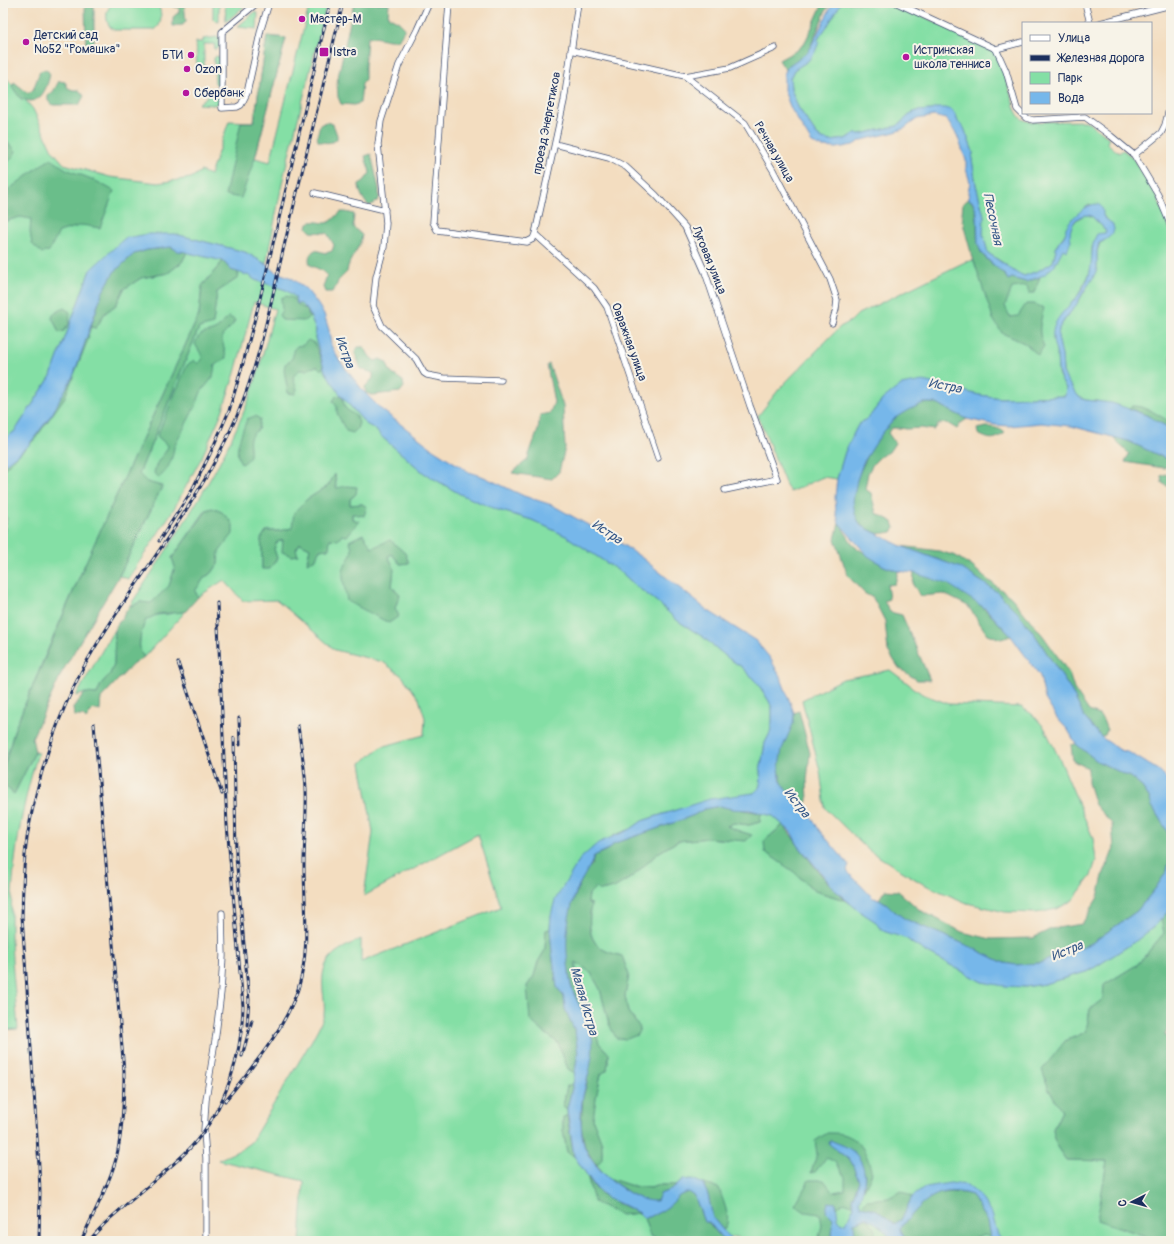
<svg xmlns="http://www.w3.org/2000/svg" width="1174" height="1244" viewBox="0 0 1174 1244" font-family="Pangolin,sans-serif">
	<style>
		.green { fill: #84dfa5; stroke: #508782; fill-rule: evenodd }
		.forest { fill: #6bbe8a; stroke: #437674 }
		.water { fill: #76b7ea; stroke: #4873a4 }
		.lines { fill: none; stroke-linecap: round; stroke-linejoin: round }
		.minor-casing { stroke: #3b496d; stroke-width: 7 }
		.minor { stroke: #fff; stroke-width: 5.5 }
		.rail-casing { stroke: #1b2f5e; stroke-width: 3 }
		.rail { stroke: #f7f3e8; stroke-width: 1.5; stroke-dasharray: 4.5; stroke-linecap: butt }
		.poi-dot { fill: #b5179e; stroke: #f7f3e8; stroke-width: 1.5 }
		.labels { text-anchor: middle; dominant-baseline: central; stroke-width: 4; stroke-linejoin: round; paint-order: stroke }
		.poi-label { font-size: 12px; fill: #1b2f5e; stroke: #f7f3e8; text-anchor: start }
		.street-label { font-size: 12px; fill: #1b2f5e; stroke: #f7f3e8 }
		.water-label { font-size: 13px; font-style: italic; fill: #365888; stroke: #f7f3e8 }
	</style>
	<rect width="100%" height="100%" fill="#f7f3e8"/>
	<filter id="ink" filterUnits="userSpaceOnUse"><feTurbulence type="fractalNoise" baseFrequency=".025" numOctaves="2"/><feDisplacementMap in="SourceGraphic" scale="8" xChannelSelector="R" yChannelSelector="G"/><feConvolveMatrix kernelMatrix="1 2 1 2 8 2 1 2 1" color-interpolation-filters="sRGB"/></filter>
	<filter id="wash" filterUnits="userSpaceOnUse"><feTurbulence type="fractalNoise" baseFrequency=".012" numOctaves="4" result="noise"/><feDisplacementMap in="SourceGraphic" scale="16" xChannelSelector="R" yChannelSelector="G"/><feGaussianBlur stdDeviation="0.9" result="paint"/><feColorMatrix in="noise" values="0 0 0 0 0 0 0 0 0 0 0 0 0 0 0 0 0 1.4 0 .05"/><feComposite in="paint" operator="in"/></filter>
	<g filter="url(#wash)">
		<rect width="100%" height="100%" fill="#f3ddc0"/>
		<!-- green -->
		<path class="green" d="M213,3H219V22L215,21L213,19Z
			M225,3H248L226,22Z
			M310,3H327L283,179L266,264L245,252L175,234L90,270L51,376L15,431L3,440V74L33,109L52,150L64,164L110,177L158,183L191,178L201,171L210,175L229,121L254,122L267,36L286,38L255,158L270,162Z
			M841,3H895L996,51L999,55L1015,109C1019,118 1022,120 1031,122L1086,121L1109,138L1107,143L1119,153L1123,150L1132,157L1157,197L1171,233V429L1146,415L1097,401L1085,400L1079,397L1067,381L1063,372L1062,356L1058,337L1059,328L1080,299L1097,269V252L1100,243L1104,241L1111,223L1090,204L1080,213L1057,245L1053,262L1040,270L1024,276L1020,274L1018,275L1005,264L988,253L983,234L984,216L976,185L972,160L973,152L964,128L958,122L956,116L932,110L917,111L912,113L897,126L861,134H855L845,139L831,141L822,139L816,134L798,107L791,89L790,78L794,70L808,61L815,52L818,39L828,25Z
			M113,4L158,5C162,12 163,26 154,30H114C105,26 104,8 113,4Z
			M255,12L258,13L257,29L237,27Z
			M217,37L219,38V48L215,50L214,44H204V67H197L196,42H203V39Z
			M216,56L220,57V83L217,85L215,83L214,58Z
			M215,91H219V100L218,104L213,105L198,104L210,94H215Z
			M1085,215L1092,216C1096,222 1102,225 1106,231L1105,233L1101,234L1092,247V265L1088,277L1077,297L1073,301L1053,338L1057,355L1058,374L1066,388L1065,396L1001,398L979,395L943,386L883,399L869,417L858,425L845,452L837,479L823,477L790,492L785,483L758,416L780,388L840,327L851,321L858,314L965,262L985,258L1026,282L1057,261L1059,254L1063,248L1065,249C1069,234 1069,222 1085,215Z
			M187,252L189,253L223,261L202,286L199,315L85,564L45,656L15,728L3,770V538L7,518L3,517V466L74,374L91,327L96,328L105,313L116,305L124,289L141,278L168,273L182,262Z
			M238,272L250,276L255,280L286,290L295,297L297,303L301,304L308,311L316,331L315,338L325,371L350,406L366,424L375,429L382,437L424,473L460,494L495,509L532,520L566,536L622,573L636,586L656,601L678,621L703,637L728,658L742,667L758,684L769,701L772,708V722L770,733L765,743L760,772L761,781L759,788L754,793L683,808L663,814L642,821L631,829L614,835L551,915L550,929L546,930L545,950L538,962L534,976L527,986L541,1030L558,1043L568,1069L575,1073L573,1084L567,1086L563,1106L567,1109V1116L563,1117V1130L567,1152L574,1156L587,1175L591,1191L621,1215L639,1213L644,1218L650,1236L662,1241H300L304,1181L218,1160L240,1150L251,1142L312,1040C316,1032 321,1024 324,1015C325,1008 324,998 323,991C320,957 334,952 361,939V962L501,907L478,834L364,896L373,832L361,763L381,747L424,735L425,718L419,699L402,676L383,662L335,650L277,600L243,601L224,580L198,597L195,591L205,577L212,573L218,564V552L223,545L212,508L206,510L172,558L175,567L169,586L151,604L140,602L132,606L131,604C171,543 213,483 242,416C257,382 265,345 275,309L254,302L235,373L222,412L202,457L172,512L128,579L119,576L162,487L147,482L139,474L199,328L213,323L217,292L238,278ZM335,475L336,489L347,486L356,494L350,499V505L362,504L367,507L352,514V519L358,521L342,535L330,539L319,550L307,560L310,548L300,543L296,550L284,540L277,542L274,549L277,558L274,563L262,569V549L261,539L266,531H279L292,528L306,500L328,486ZM352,545L405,553L408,563L400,564L392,554L388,556L394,568L392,587L400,594L395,608L343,572L352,555Z
			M175,612H185L144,657C135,648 142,629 146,620C159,611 164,617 175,612Z
			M115,628L114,665L110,674L101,684L97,694L85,693L76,696Z
			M890,670L922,694L949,704L1021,707L1032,714L1044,727L1061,762L1093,838L1096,860L1091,876L1073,900L1057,909L1036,913L1005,912L967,903L923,884L868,850L825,808L820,771L802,700L843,679Z
			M35,752L38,753C19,815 10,875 11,940C12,970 16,999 18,1029L3,1030V784L14,794Z
			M761,813L773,816L783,825L764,841L794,872L815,891L845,900L876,922L886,932L894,934L907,939L912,943L926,952L982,982L1025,987L1044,984L1089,971L1136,941L1156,925L1161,919L1164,933L1138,964L1104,985L1103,999L1090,1009L1086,1032L1065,1041L1049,1090L1062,1111L1053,1129L1057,1147L1066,1160L1107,1161L1098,1220L1161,1241H1023L1011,1237V1241H742L738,1237H728L723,1230L726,1228L719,1188C714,1187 708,1186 703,1184C691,1180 689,1175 677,1185H658L651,1188L632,1186L608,1178L597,1165C609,1149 596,1138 593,1121C591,1111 599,1085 601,1074L607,1070L609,1054L599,1043L576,969V962L591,973L600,989L609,1024L640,1028L628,1012L625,996L629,975L622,956C616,954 609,953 604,950C587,941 589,921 591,904L588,903L589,894L596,886L601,891L614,888L632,877L658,853L678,841L708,838L728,840L751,835L739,831L726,826L734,823L749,825L760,822Z"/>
		<!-- forest -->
		<path class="forest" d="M85,3H92L94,6V40L91,47L86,48Z
			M172,3H184L186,21L183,25L173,26V17L179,12V8L172,6Z
			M354,3H389L388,16L399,22L405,28L399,39C388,43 378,35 367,38L365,66V79L362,84L360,103L354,105L341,104L338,97L337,82Z
			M823,3H831L826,10L808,52L788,66L786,71L779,60L799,49L806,40Z
			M267,36L286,38L255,158L241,198L225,195L241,122H254Z
			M46,69L50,74C48,84 43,101 30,101C27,101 24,99 21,99L12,87L14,82L28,93L33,90L40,71Z
			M59,81L65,82L68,88L73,90H79L84,96L79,105H53L48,101V95L53,92Z
			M326,122L333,124L337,135V139C332,144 324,143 318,141L317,136L320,125Z
			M3,139L10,144L16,151L13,157L9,161H3Z
			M371,154L379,189V199L375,203L369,206C363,200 359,192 359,184L364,181L370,173C369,166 366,163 365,156Z
			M51,159L66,169L94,180L114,191L100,228L82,225L59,232L49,251L42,253L32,244L30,232L31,219L20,217L3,222V194L41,165Z
			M969,199C983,213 973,233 980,250C985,263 1002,268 1008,280L1012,278L1026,282L1040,277L1034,293H1029L1027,286L1012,288L1005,306L1010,317L1018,316L1026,304H1034L1044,308C1040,322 1037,333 1044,346L1038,355L1026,344L1002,333L993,319L970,249L964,227L962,214L963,203Z
			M341,212H346L354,214L353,227L362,235C361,249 348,258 347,272L338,281L336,287L332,292H325L323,287L327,275L323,271L310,265C308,258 309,254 315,250L326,253L332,251L334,245L327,233L311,232L307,228L308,223C317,219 324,226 331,221C334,219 337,215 341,212Z
			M165,247C173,247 179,251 187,252L182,262L168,273L141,278L124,289L116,305L105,313L96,328L91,327L102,293L114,272L134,254L147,250L158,249Z
			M223,261L231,270L238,272V278L217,292L213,324L199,328L139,474L147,482L162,486L119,576L62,672L32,738L35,752L14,794L3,784V770L15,728L85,564L199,315L202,286Z
			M286,296L293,298L298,305L307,310L309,317L304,321L282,320L279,315L282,310L281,298Z
			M64,308L70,312L69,324L64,331L59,333L54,321L52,319L53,314Z
			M229,317L235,320L232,326L223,335L222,340L224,347L226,358L215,365L213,377L201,392L196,405L174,447C173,458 168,472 158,478L154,473C155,469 156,464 159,460C162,455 166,453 168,446L157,436L187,365L194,360L198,364L202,360L201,354L195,344C200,329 208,335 218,328C222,324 225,320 229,317Z
			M86,331L89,337L65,397L35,439L3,470V463Z
			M308,340L314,343L324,366L321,370L317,366L306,370H299L293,377L297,389L295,394L288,393L284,370L285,364C292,360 294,357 293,350L297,346L303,345Z
			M358,347H364L370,357L375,361L380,359L386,362L391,373L403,381L404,387L400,392L372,395L366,393L365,387L373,378V373L361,369L355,352Z
			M549,364L563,406L565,448L559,472L552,479L512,473L527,460L538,430L540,415L550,413L554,402L547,365Z
			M336,396H342L345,408L357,417L359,423L357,429L353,433L346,431L337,413V407L333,401Z
			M924,403H935L967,419L961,423L957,429L947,423L939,424L934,430L921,428L906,429L899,428H891L888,433L895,443L889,452L881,456L873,464L868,473L865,489L871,493L876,513L893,522L895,528L892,532C878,534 879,535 866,528C830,509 875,438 894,419C903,411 913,407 924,403Z
			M1133,406C1147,406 1158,415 1170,422L1171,429L1146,415L1128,408Z
			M255,416L260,419L258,430C239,440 261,454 242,464C231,452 243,432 247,419Z
			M986,427C993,427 1000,428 1005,433C993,441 990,440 978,434L977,429Z
			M1114,437L1128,441L1171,461V464L1164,468L1125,462L1129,454C1124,447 1117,445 1114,437Z
			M1169,473L1171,474V488L1162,483L1161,476Z
			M335,474L336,488L347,486L357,487L356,494L350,499V505L362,504L367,507L364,516L355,514H352V519L359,521L347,536L342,535L338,540L330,539L329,549L319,550L316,559L307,563L310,548L300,543L296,549L298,555L292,556L282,552L283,540L277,542L274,549L277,558L270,569H262V549L261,539L266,531H279L292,528L294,512L306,500L328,486Z
			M212,508L222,512L233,524V534L219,552L218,564L212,573L205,577L195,591L198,597L185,612L158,614L146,620C142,629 135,648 144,657L132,665L101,698L100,711L93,709L86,719L83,716H74L73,708C76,703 82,698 85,693L97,694L101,684L110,674L114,665L115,628L131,604L132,606L140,602L151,603L169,586L175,567L172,558L207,510Z
			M839,523L854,546L884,566L898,571L895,584L887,585L889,599L884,601L890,612L902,615L930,680H917L899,668L888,651L885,621L873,598L864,593L848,576L835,539Z
			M363,534L372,548L390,540L405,553L409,563L400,564L392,554L388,556L394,568L392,587L400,594L395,608L399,616L389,623L347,601C346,593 342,578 343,571C346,560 357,552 349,541Z
			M901,546L939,551L956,556L973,567L984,577L1011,597L1044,637L1058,657L1069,673L1074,689L1089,711L1099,715L1103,720L1107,730L1105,735L1101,737L1084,717L1072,692L1035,635L1018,613L997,592L961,568Z
			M914,573C925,576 936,579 947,583C973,595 992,616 1011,636L1001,639L987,634L968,606L944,594L921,596L913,585Z
			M799,711L810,753L807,780L808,801L802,808C797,802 791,796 786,790C777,777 778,759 783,745C788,734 793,725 794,713Z
			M1076,744L1097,761L1130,777L1142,787L1149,797L1152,806L1167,831L1171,849L1167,871L1155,889L1137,911L1092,943L1040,963L1016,965L1004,963L971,947L905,919L894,911L887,904L879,899L885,890L898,891L920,910L962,932L991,939L1033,938L1051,929L1082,924L1098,897L1103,876L1114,848L1112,824L1095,805L1088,783V768L1073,761L1071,745Z
			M720,806L761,813L760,822L749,825L734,823L727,826L739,831L752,835L746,841L708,838L678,841L658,853L632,877L614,888L600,891L596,887L589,894L588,903L591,904C589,921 586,940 604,950C609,953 616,954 622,956L629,975L625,996L628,1012L640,1028L637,1035L627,1039L616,1038L609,1024L600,989L591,973L576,962V969L599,1043L609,1054L607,1070L601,1074L596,1098L593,1120L602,1143V1159L597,1165L592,1159L585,1147L581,1125L583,1097L587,1083L592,1036L571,985L566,955V931L570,909L579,886L586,870L592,865L594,856L611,848L613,844L676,822L694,815L704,809Z
			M783,825C789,831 793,838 798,845C812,864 828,884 845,900L815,891L794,872L765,852L764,841Z
			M1171,908V1023L1165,1035L1171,1039V1241H1161L1097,1220L1107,1161L1066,1160L1057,1147L1053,1129L1062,1111L1049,1090L1042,1070L1065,1041L1086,1032L1090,1009L1103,999L1104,985L1138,964L1164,933L1161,919Z
			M550,929L552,952L557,987L564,997L565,1009L575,1031L578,1053L575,1073L568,1069L558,1043L541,1030L530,1020L527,986L534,976L538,962L545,950L546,930Z
			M573,1084L567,1109L563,1106L567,1086Z
			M567,1116L574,1156L567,1152L563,1130V1117Z
			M827,1133C832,1133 839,1133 843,1134C863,1140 867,1155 872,1173L864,1190L865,1174L851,1150L830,1140L835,1149L851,1161L859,1181L852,1199L855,1206L844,1202L837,1208L836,1203L833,1218L832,1241H818L822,1225L820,1214L805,1212L795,1205L809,1180H824L833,1192L845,1190V1177L834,1161L826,1158L815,1172L811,1173L817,1154L815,1141Z
			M587,1175C590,1180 593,1185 596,1189C608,1201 625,1206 639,1213L621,1215L594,1202Z
			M608,1178L632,1186L651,1188L658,1185H677L673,1189L660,1194L657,1201L647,1202L631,1194Z
			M703,1184L719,1188C722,1200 734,1221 723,1230L713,1218L708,1195Z
			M902,1191L912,1197L901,1220L894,1224L877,1210L861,1206L867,1200L888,1198Z
			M688,1192L695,1197L704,1222H708L724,1241H662L650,1236L644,1218C653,1216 663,1211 670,1205C678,1198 676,1196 688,1192Z
			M951,1192L964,1193L972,1195L987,1221L990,1237L984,1235L972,1239L971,1241H906L900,1228L920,1205L935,1194Z
			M867,1218L876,1230L874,1241H855L854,1223Z"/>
		<!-- water -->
		<path class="water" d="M833,3H841L828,25L818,39L819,42L815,52L808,61L794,70L790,78L791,89L798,107L816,134L822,139L831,141L845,139L855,134H861L897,126L912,113L917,111L931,110L936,108H944L952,110L956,116L958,122L964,128L973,152L972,160L976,185L984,216L983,234L988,253L1018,274H1020L1024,276L1040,270L1053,262C1055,256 1055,249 1058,244C1060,240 1064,238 1065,234C1067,230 1065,232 1066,228C1070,217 1104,188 1103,216C1105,219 1108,220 1111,223C1120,232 1106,240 1099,243L1097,251V269L1093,278L1083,293L1075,307L1067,316L1059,328L1058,337L1062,356L1063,372L1067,381L1079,397L1085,400L1112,403L1146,415L1171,429V461L1128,441L1071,426L1041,423L1010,426L995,425L967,419L935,403H924L908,410L895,418L881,435L863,463L857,480L853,501L855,514L860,525L901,546L961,568L997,592L1018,613L1035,635L1072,692L1084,717L1101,737L1120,750L1130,753L1158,770L1170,782L1171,784V849L1167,831L1152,806L1149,797L1142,787L1130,777L1097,761L1076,744L1068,730L1057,718L1045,699L1040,676L1011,636L986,609L948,584L914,573L898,571L884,566L868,556L839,523L836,512L835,497L837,479L845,452L853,435L858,425L869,417L883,399L901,385L923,381L979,395L1001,398L1065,396L1066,388C1056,373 1059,373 1057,356C1056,350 1053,344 1053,338C1051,320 1067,309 1077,297C1081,292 1085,284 1088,278C1094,264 1089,247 1097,234L1105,233L1106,231C1103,225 1096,222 1092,216C1078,211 1067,227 1071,240L1067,251L1063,249L1054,266L1044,275L1026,282L1012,278L1008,280L1006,276L986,258L981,252L978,245L977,213L973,202L969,199L968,192L970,182L966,169V160L957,135L946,119L934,116L917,119L905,128L895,132L862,140L853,145L837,148L822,147L812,143L791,109L784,90V74L788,66L808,52Z
			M149,234H175L245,252L266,264L276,272L292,278L307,290L317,303L324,314L329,330L331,345L339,360L364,392L382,410L433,449L469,472L484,477L524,496L552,505L617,541L641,557L707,610L756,641L770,658L781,678L794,713L793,724L782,749L779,766L780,779L786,790L813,819L819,830L849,865L847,871L873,898L879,899L887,904L894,911L905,919L971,947L1004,963L1016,965L1040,963L1092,943L1137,911L1155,889L1167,871L1171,853V908L1156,925L1136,941L1089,971L1044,984L1025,987L1004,986L982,982L926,952L912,943L907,939L883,931L876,922L859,911L836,891L798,845L791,832L773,816L750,810L732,809L720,806L704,809L694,815L676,822L613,844L611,848L594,856C591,866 584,875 579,885C567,913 564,941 569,971C569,976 570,981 571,986C576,1002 589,1020 592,1037C595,1057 587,1077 583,1096C580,1110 580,1134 585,1148C591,1162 604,1175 616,1184C629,1193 641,1202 657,1201L660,1194L673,1189L683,1180L693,1179L703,1184L708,1195L713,1218L732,1241H724L709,1222H704L695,1197L688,1192C676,1196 678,1198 670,1205C663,1211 653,1216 644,1218L639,1213L617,1202L608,1199L596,1188L574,1156L567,1109L573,1084L578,1053L575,1031L565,1009L564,997L557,987L552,952L550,929L551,915L555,900L580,859L598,843L631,829L642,821L710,799L754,793L759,788L761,781L760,772L765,743L770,733L772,722V708L769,701L758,684L742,667L728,658L703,637L678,621L656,601L636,586L622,573L566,536L532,520L495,509L460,494L424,473L382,437L375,429L366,424L340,394L325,371L315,338L316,330L308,311L301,304L296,303L295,297L286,290L255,280L250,276L231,270L223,261L189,253L186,252L178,251L171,247L147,250L134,254L114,272L102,293L74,374L52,414L28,446L3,466V440L15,431L51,376L90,270L125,238Z
			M830,1140C836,1143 844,1145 850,1149C868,1162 867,1183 859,1201L861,1206L877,1210L894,1224L901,1220L912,1197L926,1187L950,1183L967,1185L980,1196L992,1214L998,1235L1002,1241H987L990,1237L987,1221L972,1195C935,1183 922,1204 900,1228L906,1241H893L881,1227L867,1218L854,1223L855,1241H847L845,1236L836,1237V1241H832L833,1218L826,1211L828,1202L836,1203L838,1218L842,1224L846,1223L854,1206L852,1199L859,1181L851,1161L829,1144Z"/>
	</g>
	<g filter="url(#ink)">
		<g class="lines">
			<defs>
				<path id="minor" d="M257,3L222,32V108L237,107L241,105L247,93L261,29L269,3
					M429,3L417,30L399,65L381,121L378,144L386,223L384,247L376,277L373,306L382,326L416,359L424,373L427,375L443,378L501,380
					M449,3L433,222L437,230L527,242L533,239L535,234L564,101L578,3
					M897,3L996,49L1006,71L1017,109L1026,118L1033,120L1085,117L1111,136L1134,155L1158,195L1171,226
					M1085,3L1090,23
					M1100,23L1171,5
					M996,49L1023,42
					M571,50L685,76L745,123L773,170L830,279L837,300L836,309L832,323
					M685,76L730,68L775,48
					M555,144L609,158L626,167L656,195L685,227L705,272L750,406L777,479L725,490
					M1134,155L1161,133L1165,125L1171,101
					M315,193L385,210
					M535,234L594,288L607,307L658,458
					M206,1241V1158L204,1131L206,1100L216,1034L221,992L223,956L222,913"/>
			</defs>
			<!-- minor casing -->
			<use href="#minor" class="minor-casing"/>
			<!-- minor -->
			<use href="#minor" class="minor"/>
			<defs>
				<path id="rail" d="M159,541L191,492L210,454L229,411L242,367L258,307L330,3
					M178,663L222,794
					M239,718L240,745
					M234,738L236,856L249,1000L247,1025
					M242,1056L252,1020
					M225,1101C252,1067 284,1031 298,989C311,948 304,907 304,865C304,840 307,814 306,789C305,768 301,747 298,726
					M39,1241L40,1193L39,1166L22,916C23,888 23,860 28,832C40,766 62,701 97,644C144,567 200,502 236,418C260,362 271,301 285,242C304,162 324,83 343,3
					M81,1241C93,1214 108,1188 116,1159C123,1130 124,1100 124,1071L94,724
					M89,1241C108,1217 134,1199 156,1179C168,1169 181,1158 192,1146C226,1108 242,1056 243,1006L227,825L217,603"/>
			</defs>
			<!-- rail casing -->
			<use href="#rail" class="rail-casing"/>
			<!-- rail -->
			<use href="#rail" class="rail"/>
		</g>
	</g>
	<!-- markers -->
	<g class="poi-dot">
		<circle cx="302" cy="19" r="4"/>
		<circle cx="26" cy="42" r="4"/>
		<rect x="319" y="47" width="10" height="10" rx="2"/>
		<circle cx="191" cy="55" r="4"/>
		<circle cx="906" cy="57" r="4"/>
		<circle cx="187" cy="69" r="4"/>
		<circle cx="186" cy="93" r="4"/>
	</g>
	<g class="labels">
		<!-- poi labels -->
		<g class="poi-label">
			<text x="310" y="19">Мастер-М</text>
			<text x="34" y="35">Детский сад<tspan x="34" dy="14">№52 "Ромашка"</tspan></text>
			<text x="914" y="50">Истринская<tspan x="914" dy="14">школа тенниса</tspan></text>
			<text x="333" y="52">Istra</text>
			<text x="183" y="55" text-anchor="end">БТИ</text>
			<text x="195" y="69">Ozon</text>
			<text x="194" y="93">Сбербанк</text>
		</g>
		<!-- street labels -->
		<g class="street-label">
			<text transform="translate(547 123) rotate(-79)">проезд Энергетиков</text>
			<text transform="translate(774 152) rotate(60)">Речная улица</text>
			<text transform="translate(709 260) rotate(68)">Луговая улица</text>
			<text transform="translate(629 342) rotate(70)">Овражная улица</text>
		</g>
		<!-- water labels -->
		<g class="water-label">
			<text transform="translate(993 219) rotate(78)">Песочная</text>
			<text transform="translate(345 352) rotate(70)">Истра</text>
			<text transform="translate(945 386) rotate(11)">Истра</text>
			<text transform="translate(607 532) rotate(34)">Истра</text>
			<text transform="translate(797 803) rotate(52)">Истра</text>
			<text transform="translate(1067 951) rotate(-22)">Истра</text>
			<text transform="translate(584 1001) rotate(74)">Малая Истра</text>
		</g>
	</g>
	<!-- margin -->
	<rect width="1174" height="1244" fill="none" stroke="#f7f3e8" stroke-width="16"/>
	<!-- legend -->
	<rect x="1022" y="22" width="130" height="92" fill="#f7f3e8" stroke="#9fa5b1"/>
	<rect x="1030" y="35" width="20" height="6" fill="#ffffff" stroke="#9fa5b1"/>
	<text x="1058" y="42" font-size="12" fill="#1b2f5e">Улица</text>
	<rect x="1030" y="55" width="20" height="6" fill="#1b2f5e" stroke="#9fa5b1"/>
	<text x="1058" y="62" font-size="12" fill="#1b2f5e">Железная дорога</text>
	<rect x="1030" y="72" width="20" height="12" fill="#84dfa5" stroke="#9fa5b1"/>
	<text x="1058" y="82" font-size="12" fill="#1b2f5e">Парк</text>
	<rect x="1030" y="92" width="20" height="12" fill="#76b7ea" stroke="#9fa5b1"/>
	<text x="1058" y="102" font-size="12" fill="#1b2f5e">Вода</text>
	<!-- north arrow -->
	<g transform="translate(1132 1202) rotate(264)" stroke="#f7f3e8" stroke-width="3" paint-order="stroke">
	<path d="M0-3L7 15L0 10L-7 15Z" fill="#1b2f5e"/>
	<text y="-6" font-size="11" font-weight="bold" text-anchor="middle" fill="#1b2f5e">С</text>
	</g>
</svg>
